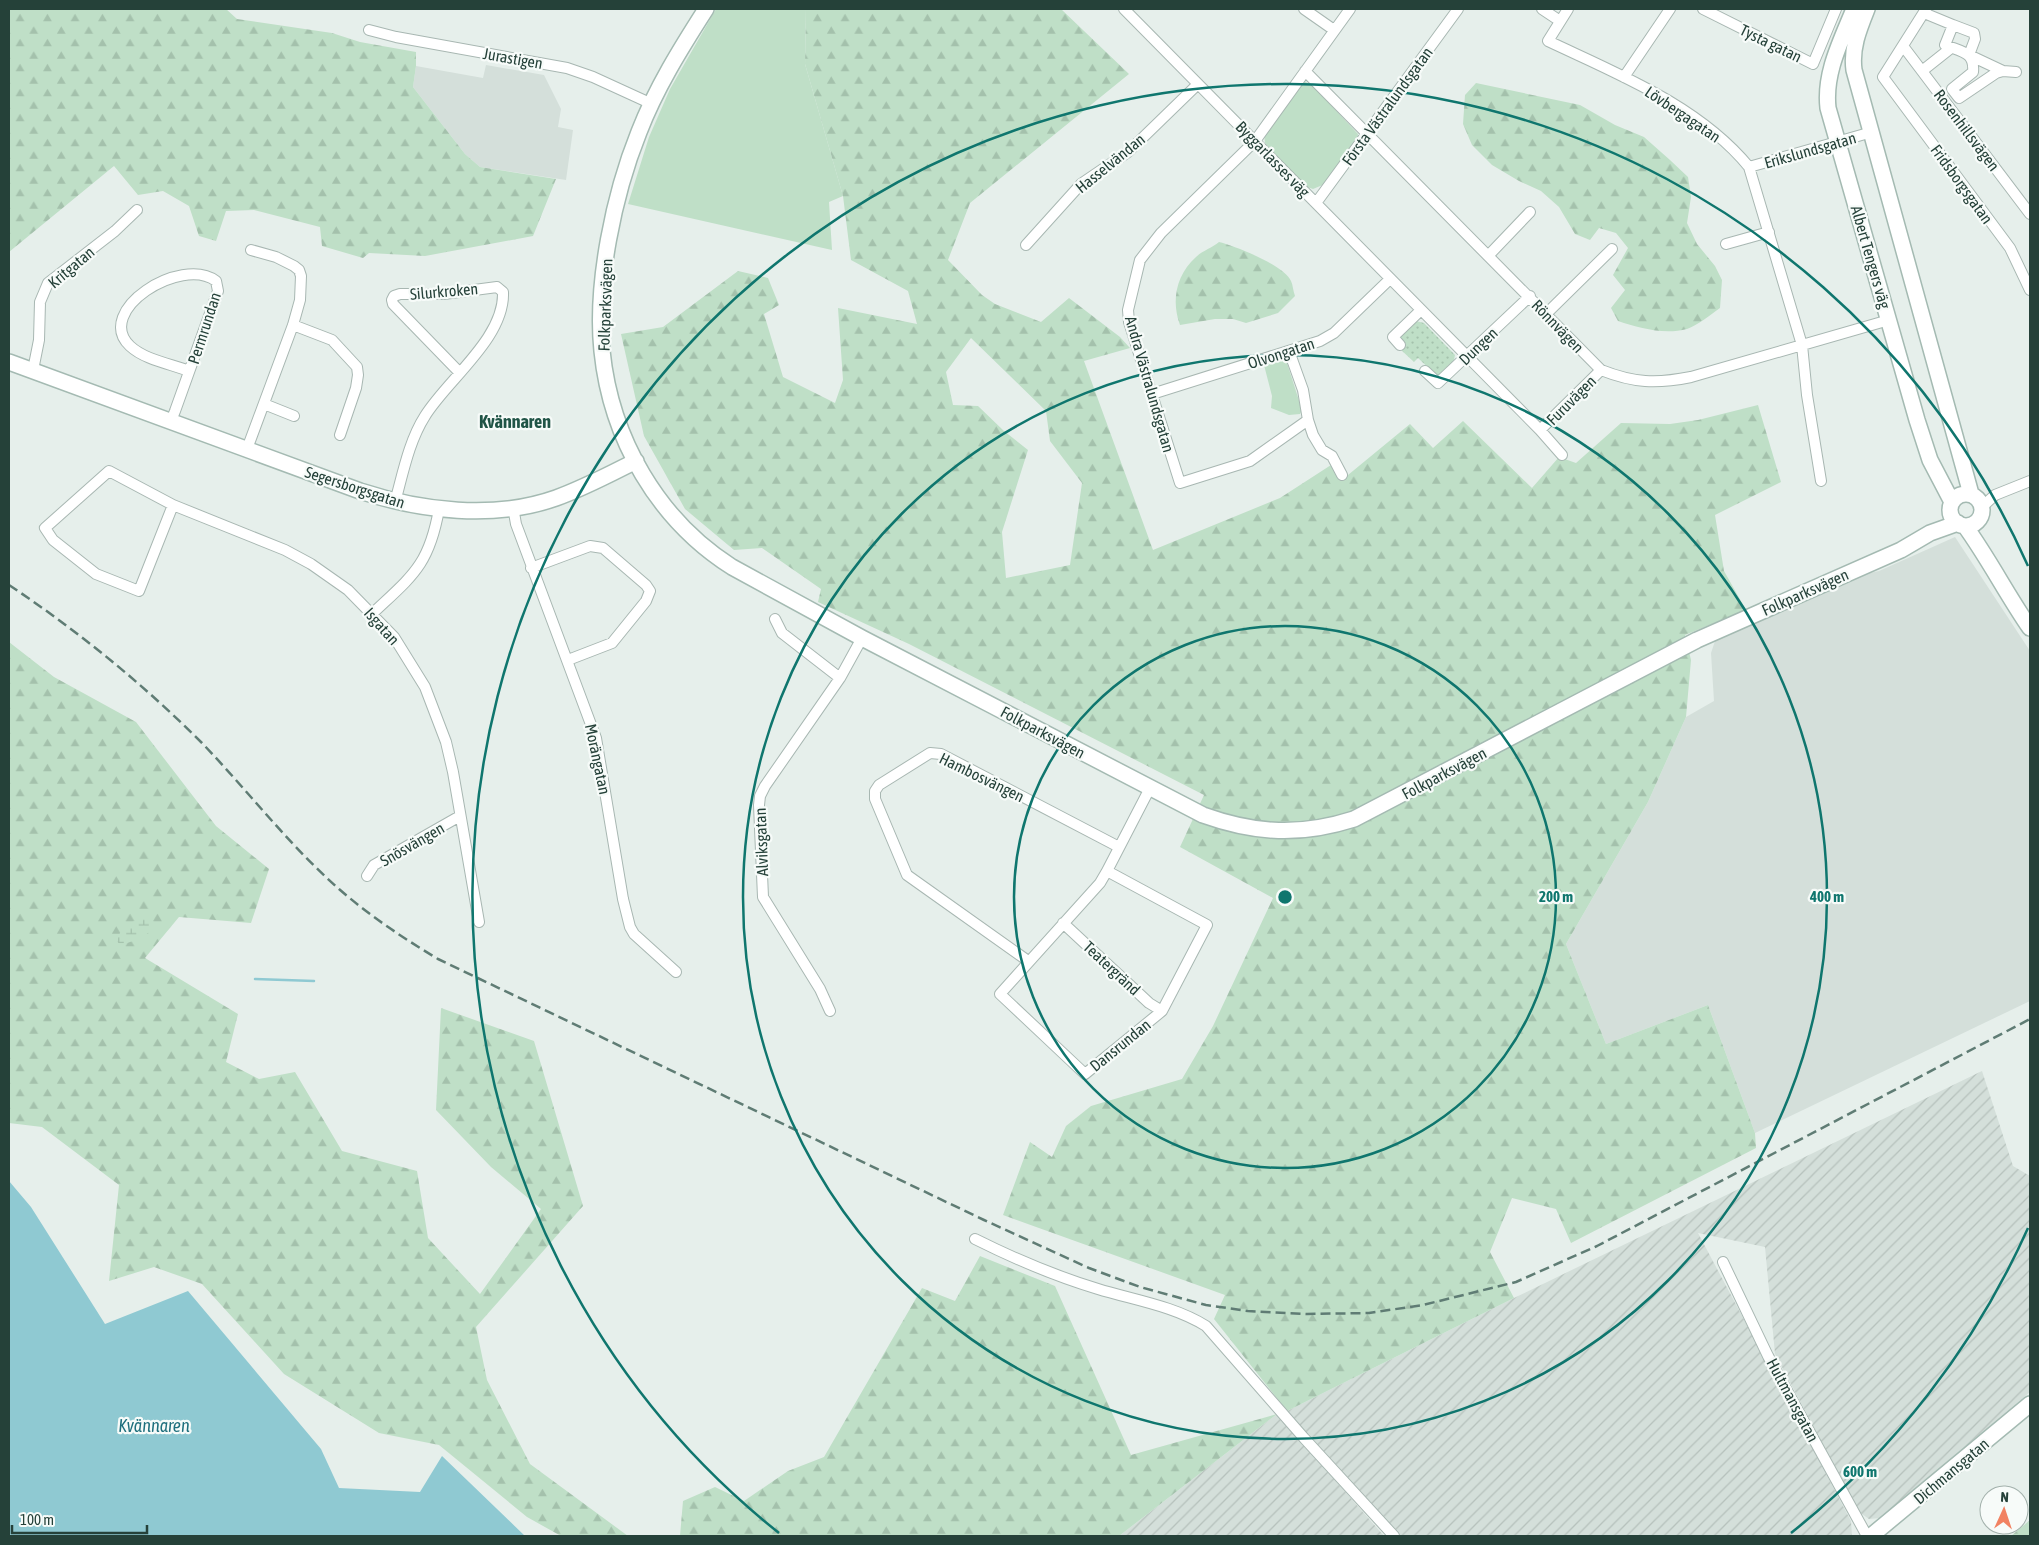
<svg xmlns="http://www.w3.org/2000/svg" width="2039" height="1545" viewBox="0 0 2039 1545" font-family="'Asap Condensed',sans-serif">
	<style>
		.built { fill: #d4dfda }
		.industrial { fill: url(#industrial-furrows) }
		.green { fill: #bfdfc7 }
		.forest { fill: url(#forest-firs); fill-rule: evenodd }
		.wetland { fill: url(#wetland-marsh) }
		.park { fill: url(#park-dots) }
		.water { fill: #8fc9d2 }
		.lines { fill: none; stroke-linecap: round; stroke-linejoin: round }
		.stream { stroke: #8fc9d2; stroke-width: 2.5 }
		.street-casing { stroke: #a8b7b2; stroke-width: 12 }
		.secondary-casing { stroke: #a4bab2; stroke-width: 18 }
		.street { stroke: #fff; stroke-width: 10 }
		.secondary { stroke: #fff; stroke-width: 15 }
		.rail { stroke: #5f7c74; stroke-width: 2.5; stroke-dasharray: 10 5; stroke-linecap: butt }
		.ring { fill: none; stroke: #0f766e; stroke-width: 2.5 }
		.labels { text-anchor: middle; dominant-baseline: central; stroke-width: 4.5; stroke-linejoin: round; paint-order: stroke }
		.street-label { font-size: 16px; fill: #254139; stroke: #f7fbf9 }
		.neighbourhood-label { font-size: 18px; font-weight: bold; fill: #205446; stroke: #f7fbf9 }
		.water-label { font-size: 18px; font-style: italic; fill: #1e6f7d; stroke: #f7fbf9 }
		.centre { fill: #0f766e; stroke: #f7fbf9; stroke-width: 2.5 }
		.ring-label { font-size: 15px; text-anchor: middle; font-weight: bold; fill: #0f766e; stroke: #f7fbf9; stroke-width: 4.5; stroke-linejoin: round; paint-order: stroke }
	</style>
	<defs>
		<pattern id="industrial-furrows" width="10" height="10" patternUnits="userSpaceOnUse" patternTransform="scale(1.25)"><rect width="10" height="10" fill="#d4dfda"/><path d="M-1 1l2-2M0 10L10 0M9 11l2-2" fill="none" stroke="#b6c1bc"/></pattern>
		<pattern id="forest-firs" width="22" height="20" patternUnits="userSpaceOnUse" patternTransform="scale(1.25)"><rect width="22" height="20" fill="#bfdfc7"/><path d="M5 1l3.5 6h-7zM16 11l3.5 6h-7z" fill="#a4c1ac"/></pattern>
		<pattern id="wetland-marsh" width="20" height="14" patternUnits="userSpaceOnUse" patternTransform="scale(1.25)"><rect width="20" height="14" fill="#bfdfc7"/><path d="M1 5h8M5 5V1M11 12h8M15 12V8" fill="none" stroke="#a4c1ac"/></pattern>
		<pattern id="park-dots" width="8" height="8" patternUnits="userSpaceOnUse" patternTransform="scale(1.25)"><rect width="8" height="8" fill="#bfdfc7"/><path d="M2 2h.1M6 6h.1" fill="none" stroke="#a4c1ac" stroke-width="1.8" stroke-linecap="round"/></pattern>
	</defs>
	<rect width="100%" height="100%" fill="#e6efeb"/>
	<!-- built -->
	<path class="built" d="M486,65L544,75L561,109L558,127L573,130L566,180L480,167L465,154L413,87L416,66L483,78Z
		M1955,537L2030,651V1001L1755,1133L1708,1005L1606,1044L1566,944L1648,802L1686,717L1714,701L1711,653L1716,638L1860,575L1879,571Z"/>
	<!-- industrial -->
	<path class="industrial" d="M1982,1071L2013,1166L2030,1176V1392L1880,1518L1869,1519L1859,1512L1775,1354L1765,1247L1698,1233L1851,1521L1852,1536H1398L1287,1411L1514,1298Z
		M1277,1414L1384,1536H1119Z"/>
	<!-- green -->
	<path class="green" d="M716,9H806L805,64L843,196L829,202L832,250L628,204L649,137L670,89Z
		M1304,81L1313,86L1358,134L1357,140L1325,184L1313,189L1304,186L1265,143L1264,134Z
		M1281,358L1287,363L1302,410L1300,414L1289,415L1271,408L1272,396L1264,365Z"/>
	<!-- forest -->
	<path class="forest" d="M9,9H226L237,19L332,33L360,42L416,52V66L413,87L465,154L480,167L556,179L533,236L425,256L369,253L363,258L322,246L320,227L254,210L226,211L216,241L199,236L189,206L163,191L138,195L114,166L9,252Z
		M806,9H1061L1129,74L970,203L948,260L982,295L995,304L1041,322L1069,298L1120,337L1130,348L1084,361L1153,550L1280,498L1331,465L1348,475L1410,424L1433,448L1463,421L1532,488L1559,457L1576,463L1621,423L1670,424L1698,420L1758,405L1781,482L1715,515L1724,571L1746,610L1685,635L1691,660L1686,717L1648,802L1566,944L1606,1044L1708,1005L1755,1133L1756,1148L1571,1243L1556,1209L1512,1198L1490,1252L1514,1298L1287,1411L1214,1319L1225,1295L1003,1215L1030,1142L1052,1157L1066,1126L1091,1106L1182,1079L1213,1026L1273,898L1180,847L1204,795L909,644L818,602L821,589L762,548L734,550L685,509L644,436L621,334L663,327L738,271L768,278L779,305L764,314L783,377L835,403L843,380L838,308L917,324L908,291L851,260L843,196L805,64ZM971,338L1046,411L1050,441L1082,483L1070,565L1006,578L1002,532L1028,450L1004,431L978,406L953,405L946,372Z
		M1476,83L1580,105L1615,125L1644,137L1670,160L1688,177L1691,197L1687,223L1697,244L1715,266L1722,280L1720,308C1710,315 1698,325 1687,329C1664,335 1639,328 1618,321L1611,308L1625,290L1613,275L1628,248L1616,233L1599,228L1590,240L1575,234L1559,207L1541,191L1519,181L1492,165L1472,145L1463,124L1465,95Z
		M1219,242C1235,246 1284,265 1291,281C1293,285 1293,291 1295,296L1278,313L1246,323L1233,319H1215L1180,325C1171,301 1176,275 1196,257C1202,251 1212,248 1219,242Z
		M9,642L54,677L136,722L216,826L269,869L251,923L179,917L145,958L238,1014L226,1062L259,1079L295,1072L342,1151L417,1171L428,1238L480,1294L541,1209L491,1167L436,1110L441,1008L534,1041L583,1206L476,1327L487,1380L530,1464L628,1536H561L527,1517L439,1445L379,1433L284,1374L202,1284L154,1267L109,1281L119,1185L42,1127L9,1123Z
		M980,1256L1055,1286L1131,1455L1277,1414L1119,1536H680L683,1501L715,1487L744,1501L788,1471L824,1457L922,1288L955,1301Z
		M2030,1520V1536H2011Z"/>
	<!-- wetland -->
	<path class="wetland" d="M147,918L154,922C151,937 134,941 120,945L117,941C122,924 132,921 147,918Z"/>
	<!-- park -->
	<path class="park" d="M1416,321L1424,323L1455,355L1454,360L1438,377L1418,358L1414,362L1400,349L1406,344L1400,337Z"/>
	<!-- water -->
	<path class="water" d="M9,1181L31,1207L105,1324L188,1291L321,1449L339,1488L420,1492L442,1456L525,1536H9Z"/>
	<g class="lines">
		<!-- stream -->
		<path class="stream" d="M255,979L314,981"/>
		<defs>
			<path id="street" d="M1124,9L1540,430L1562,455
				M1304,9L1334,30
				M1542,9L1560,21
				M1568,9L1548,41C1618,74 1699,106 1749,167L1802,345L1807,395L1821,481
				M1703,9L1813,64L1836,9
				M1926,9L1883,77L2010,248L2030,290
				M1924,13L1953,25
				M369,30L396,37L567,68L593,77L652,104
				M1903,46L2030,214
				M1305,71L1601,370C1634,383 1656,384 1691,377L1889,320
				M1922,71L1951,48
				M2003,71L1969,55L1975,39L1974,33L1953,25L1945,45C1962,52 1975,52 1973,72L1952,89L1959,98L1996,73L2003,71L2016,72
				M1624,77L1670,9
				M1749,167L1872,132
				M1316,203L1458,9
				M1726,244L1769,232
				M1026,245L1081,184L1128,152L1198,84
				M1488,256L1530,212
				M1546,314L1612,249
				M293,325L332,340L357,367L358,375L356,388L340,435
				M1400,345L1393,337L1421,310
				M1289,351L1303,390L1308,420L1250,461L1180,483L1129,322L1128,310L1140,260L1161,233L1255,141L1350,9
				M33,370L39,340L40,302L48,283L115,231L137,210
				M1425,371L1438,383L1530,296
				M1152,394L1320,341L1334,333L1390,279
				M264,404L294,416
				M1308,420L1313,435L1322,450L1332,456L1342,475
				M171,421L175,411L218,291L216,281C181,255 93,311 130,346C145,360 171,364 189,371
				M1540,430L1601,370
				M247,449L293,325L300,300L301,276L299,270L294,266L276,257L251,250
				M395,502C403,473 409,441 425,416C447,380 505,338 503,292L497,287L444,294H400L394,296L392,300L393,304L460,373
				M173,505L139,591L96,574L53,540L45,528L109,471L173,505L285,550L311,564L348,590L394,637L425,687L446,742L453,772L479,922
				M513,507L516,524L596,738L623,899L630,927L634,934L676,972
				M1982,507L1995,495L2030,481
				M531,568L590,546L603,548L646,585L650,591L646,601L612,643L568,660
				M372,614C412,576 429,566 439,509
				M775,619L782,633L840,678
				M1107,871L1100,883L1000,994L1085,1074L1162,1011L1207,925L1107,871L1150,788
				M367,876L374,865L460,816
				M1063,923L1149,1003L1162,1011
				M1028,961L907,875L875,799V791L879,785L930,753L941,754L1119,847
				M830,1011L820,989L763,897L759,805L760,796L765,786L840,678L862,638
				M975,1239C1015,1259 1055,1276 1098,1289C1134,1300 1174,1306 1206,1326L1304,1438L1394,1536
				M1723,1262L1768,1356L1867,1536"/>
			<path id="secondary" d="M706,9C681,48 656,88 639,132C614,194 595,284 602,351C611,439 658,520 732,567L862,638L1203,815C1256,834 1301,836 1354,819L1697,640L1901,550L1930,533L1958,523
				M1854,9C1841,41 1824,73 1828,108L1917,420L1930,460L1952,502
				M1867,9C1859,29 1851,48 1854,70L1971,494
				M9,362L360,491C421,511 494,520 556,498C584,488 610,474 636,461
				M1950 510a16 16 0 1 1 32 0a16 16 0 1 1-32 0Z
				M1965,526C1989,559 2007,595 2030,628
				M1871,1536L2030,1404"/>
		</defs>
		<!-- street casing -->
		<use href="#street" class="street-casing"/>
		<!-- secondary casing -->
		<use href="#secondary" class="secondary-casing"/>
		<!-- street -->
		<use href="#street" class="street"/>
		<!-- secondary -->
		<use href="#secondary" class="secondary"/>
		<!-- rail -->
		<path class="rail" d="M9,585C78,631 143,684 202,743C248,791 289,845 339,889C370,916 403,938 438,959L984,1220L1089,1268L1140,1287L1206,1305L1248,1311L1307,1314L1369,1313L1423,1305L1516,1282L1597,1246L2030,1019"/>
	</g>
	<!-- distance rings -->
	<g class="ring">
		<circle cx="1285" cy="897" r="271"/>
		<circle cx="1285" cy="897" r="542"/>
		<path d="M2028 1228A813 813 0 0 1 1791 1533M779 1533A813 813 0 1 1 2028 566"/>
	</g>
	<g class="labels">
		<!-- street labels -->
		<g class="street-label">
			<text transform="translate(1771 43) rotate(26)">Tysta gatan</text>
			<text transform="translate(513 58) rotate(10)">Jurastigen</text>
			<text transform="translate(1387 106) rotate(-54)">Första Västralundsgatan</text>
			<text transform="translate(1683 114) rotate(34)">Lövbergagatan</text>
			<text transform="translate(1967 130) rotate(53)">Rosenhillsvägen</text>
			<text transform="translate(1810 150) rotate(-16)">Erikslundsgatan</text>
			<text transform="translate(1273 159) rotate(46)">Byggarlasses väg</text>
			<text transform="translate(1110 163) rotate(-39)">Hasselvändan</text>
			<text transform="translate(1962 184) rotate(54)">Fridsborgsgatan</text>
			<text transform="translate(1871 257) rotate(74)">Albert Tengers väg</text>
			<text transform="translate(71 267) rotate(-40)">Kritgatan</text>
			<text transform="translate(444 291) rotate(-5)">Silurkroken</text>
			<text transform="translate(605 305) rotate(-88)">Folkparksvägen</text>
			<text transform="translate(1558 326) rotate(46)">Rönnvägen</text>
			<text transform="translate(204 328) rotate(-72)">Permrundan</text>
			<text transform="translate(1478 346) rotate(-44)">Dungen</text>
			<text transform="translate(1281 353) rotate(-18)">Olvongatan</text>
			<text transform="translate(1150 384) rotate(74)">Andra Västralundsgatan</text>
			<text transform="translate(1571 400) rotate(-45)">Furuvägen</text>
			<text transform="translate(355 487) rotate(18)">Segersborgsgatan</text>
			<text transform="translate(1805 592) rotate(-24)">Folkparksvägen</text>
			<text transform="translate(382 626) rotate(48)">Isgatan</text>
			<text transform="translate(1043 732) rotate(28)">Folkparksvägen</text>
			<text transform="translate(598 759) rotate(78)">Morängatan</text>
			<text transform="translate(1444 773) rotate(-28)">Folkparksvägen</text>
			<text transform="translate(982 777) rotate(26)">Hambosvängen</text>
			<text transform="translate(761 842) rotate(-92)">Alviksgatan</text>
			<text transform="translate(412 844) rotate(-30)">Snösvängen</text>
			<text transform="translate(1112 968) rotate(43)">Teatergränd</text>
			<text transform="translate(1120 1045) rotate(-39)">Dansrundan</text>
			<text transform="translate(1793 1400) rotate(62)">Hultmansgatan</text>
			<text transform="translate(1951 1471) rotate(-40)">Dichmansgatan</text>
		</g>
		<!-- neighbourhood labels -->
		<g class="neighbourhood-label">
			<text x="515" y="421">Kvännaren</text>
		</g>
		<!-- water labels -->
		<g class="water-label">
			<text x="154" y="1425">Kvännaren</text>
		</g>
	</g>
	<circle cx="1285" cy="897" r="8" class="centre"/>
	<g class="ring-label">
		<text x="1556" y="902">200 m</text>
		<text x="1827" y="902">400 m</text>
		<text x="1860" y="1477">600 m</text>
	</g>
	<!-- border -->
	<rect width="2039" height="1545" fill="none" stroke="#254139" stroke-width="20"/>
	<!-- north arrow -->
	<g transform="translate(2004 1510) rotate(3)"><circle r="24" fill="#f7fbf9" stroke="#a3b1ac"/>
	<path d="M0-4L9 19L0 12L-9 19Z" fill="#f18262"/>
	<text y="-8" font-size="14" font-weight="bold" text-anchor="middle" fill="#254139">N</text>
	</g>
	<!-- scale -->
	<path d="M12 1525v8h135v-8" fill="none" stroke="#254139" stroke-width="2.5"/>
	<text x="20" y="1525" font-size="15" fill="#254139" stroke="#f7fbf9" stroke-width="4" paint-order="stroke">100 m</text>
</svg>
